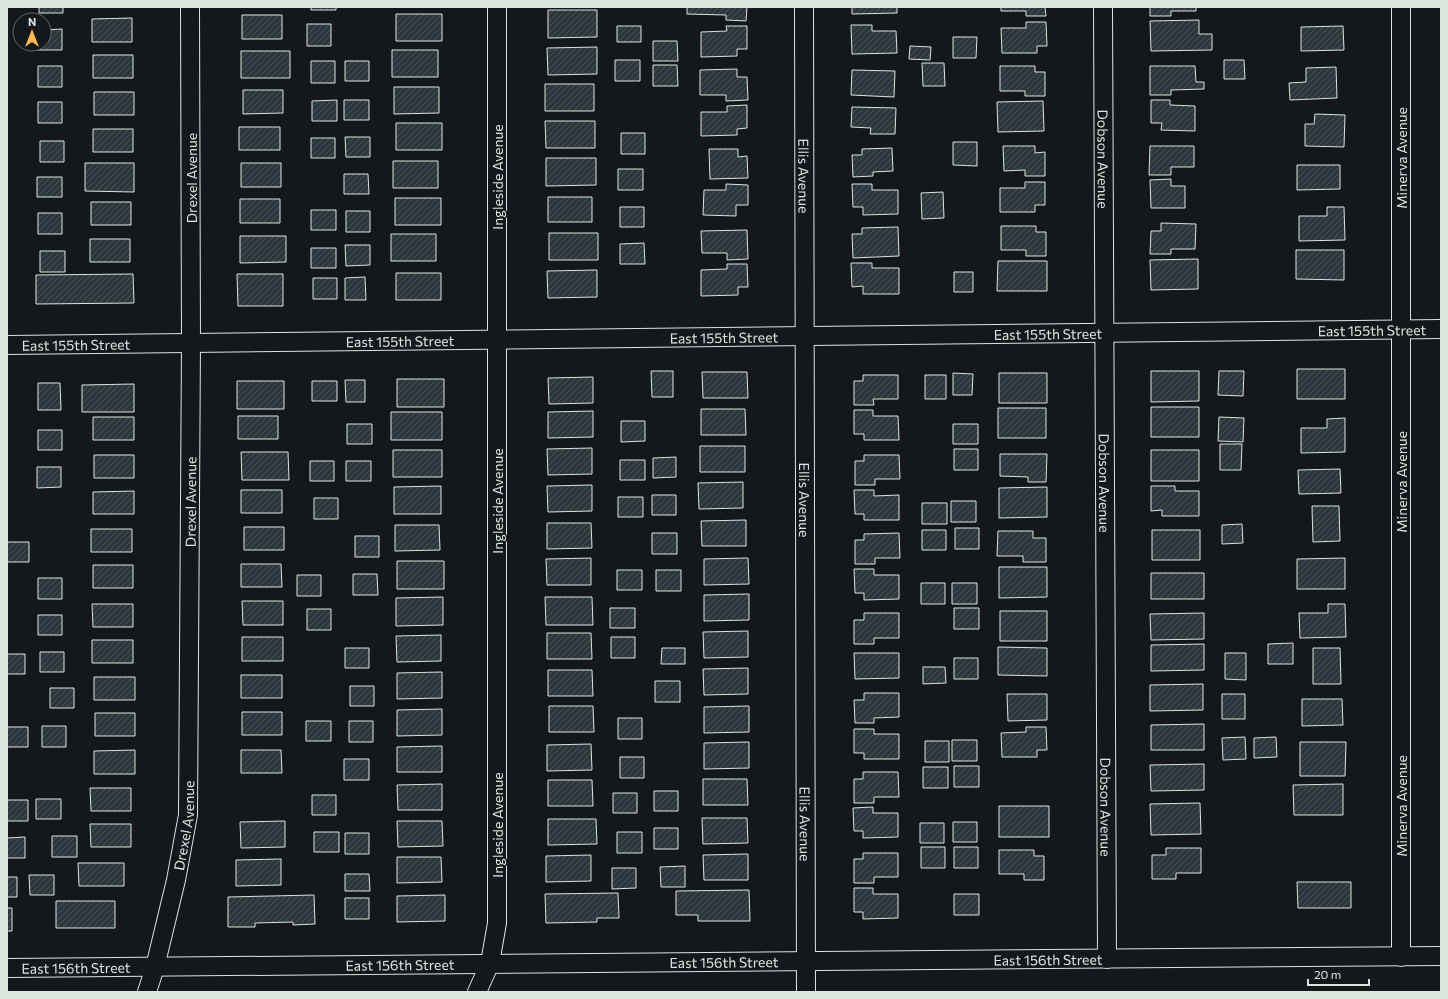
<svg xmlns="http://www.w3.org/2000/svg" width="1448" height="999" viewBox="0 0 1448 999" font-family="Commissioner,sans-serif">
	<style>
		.building { fill: url(#building-hatch); stroke: #d8e6dc }
		.lines { fill: none; stroke-linecap: round; stroke-linejoin: round }
		.minor-casing { stroke: #d8e6dc; stroke-width: 20 }
		.minor { stroke: #14181c; stroke-width: 18 }
		.labels { text-anchor: middle; dominant-baseline: central; stroke-width: 3; stroke-linejoin: round; paint-order: stroke }
		.street-label { font-size: 14px; fill: #d8e6dc; stroke: #14181c }
	</style>
	<defs>
		<pattern id="building-hatch" width="6" height="6" patternUnits="userSpaceOnUse"><rect width="6" height="6" fill="#2c363c"/><path d="M-1 1l2-2M0 6l6-6M5 7l2-2" fill="none" stroke="#4a5358"/></pattern>
	</defs>
	<rect width="100%" height="100%" fill="#14181c"/>
	<!-- building -->
	<path class="building" d="M39,7H63V13H39Z
		M311,7H336V10H311Z
		M687,7H747L746,21L726,20V15L687,14Z
		M852,7H897V13L852,14Z
		M1001,7H1045L1046,16H1026V11H1001Z
		M1150,7H1196V11H1171V16H1150Z
		M548,10H597V37L548,38Z
		M396,14H442V41H396Z
		M242,15H282V39H242Z
		M132,18V42H92V19Z
		M1199,20V34H1212V50L1151,51L1150,21Z
		M1026,22H1046L1047,46H1037V53H1002L1001,28H1026Z
		M307,24H331V46H307Z
		M851,25H872V31H896L897,53L852,54Z
		M617,26H641V42H617Z
		M726,26H747V49H737V56L701,57V32L727,31Z
		M1343,26L1344,50L1301,51V27Z
		M62,29V50H37V44H44V30Z
		M953,37H977L976,58H953Z
		M653,41H677L678,61H653Z
		M910,46L931,47L930,60L909,59Z
		M597,47V74L548,75L547,48Z
		M392,50H438V77H392Z
		M241,51H290V78H241Z
		M93,55H133V78H93Z
		M615,60H640V81H615Z
		M1224,60H1244L1245,79H1224Z
		M311,61H335V83H311Z
		M345,61H369V81H345Z
		M922,63H944L945,86H923Z
		M653,65H677L678,86H653Z
		M38,66H62V87H38Z
		M1000,66H1035V72H1045V96H1025V91H1000Z
		M1150,66H1195L1196,82H1204V89L1171,90V95H1150Z
		M1336,67L1337,98L1290,100L1289,83L1306,82V68Z
		M737,69V77H747L748,100L726,101V95H700V70Z
		M852,70L895,71L894,97L851,95Z
		M545,84H594V111H545Z
		M394,87H439V113L394,114Z
		M243,90H283V113L243,114Z
		M94,92H134V115H94Z
		M337,100V121H312V101Z
		M344,100H369V120H344Z
		M1151,100H1170V105L1195,106V131L1161,130L1162,123H1151Z
		M1043,101L1044,131L998,132L997,102Z
		M38,102H62V123H38Z
		M747,105V128L737,129V135L701,136V112H727V106Z
		M852,107L896,108L895,134H870L871,128L851,127Z
		M1315,114L1345,115L1344,147L1305,146V124H1314Z
		M545,121H595V148H546Z
		M396,123H442V150H396Z
		M239,127H280V150H239Z
		M93,129H133V152H93Z
		M621,133H645V154H621Z
		M345,137H370V157H346Z
		M311,138H335V158H311Z
		M40,141H64V162H40Z
		M953,142H977V166L953,165Z
		M1003,146H1035V153L1045,152V176H1025V170L1004,171Z
		M1150,146H1194V167H1171V175H1149Z
		M892,148L893,171L873,172V176L853,177L852,155H862V149Z
		M709,149H738V157L747,156L748,178L710,179Z
		M546,158H596V185L546,186Z
		M393,161H438V188H393Z
		M85,163H134V192L85,191Z
		M241,163H281V187H241Z
		M1297,165H1340V189L1297,190Z
		M618,169H643V190H618Z
		M344,174H368L369,194H344Z
		M37,177H62V197H37Z
		M1171,179V186H1185V208H1151L1150,180Z
		M1025,182H1045V205H1035V212H1000V188H1025Z
		M726,184L748,185V205H736V216L703,215L704,190H726Z
		M852,184H872V190H898V214L863,215V207H853Z
		M943,192L944,218L922,219L921,193Z
		M548,197H592V222H548Z
		M395,198H441V225H395Z
		M240,199H280V223H240Z
		M91,202H131V225H91Z
		M620,207H644V227H620Z
		M1327,207H1344L1345,240L1299,241V216H1327Z
		M311,210H336V230H311Z
		M346,211H370V232H346Z
		M38,213H62V234H38Z
		M1161,223L1196,224L1195,249H1171V254H1150L1151,231H1161Z
		M1001,226H1036V232H1046V256H1026V250H1001Z
		M898,227L899,256L853,258L852,234H862V228Z
		M747,230L748,259L727,260V253H702L701,231Z
		M549,233H598V260H549Z
		M391,234H436V261H391Z
		M240,236H286V262L240,263Z
		M90,239H130V262H90Z
		M644,243L645,264H620V244Z
		M345,245H370V265L346,266Z
		M311,248H336V268H311Z
		M1296,250H1344V280L1296,279Z
		M40,251H65V272H40Z
		M1198,259V289L1151,290L1150,260Z
		M998,261H1047V291H997Z
		M851,263H872V268H899V294H863V286L852,287Z
		M727,264H747L748,287H738V295L701,296V270L727,269Z
		M597,270V297L548,298L547,271Z
		M954,272H973V292H954Z
		M396,273H441V300H396Z
		M133,274L134,303L36,304V275Z
		M237,274H283V306H238Z
		M365,277L366,300H345V278Z
		M313,278H337V299H313Z
		M1297,369H1345V399H1297Z
		M651,371H673V397H652Z
		M1151,371H1199V401L1151,402Z
		M1219,371H1244L1243,396L1218,395Z
		M702,372H747L748,398H703Z
		M953,373L973,374L972,395H953Z
		M999,373H1047V403H999Z
		M863,375H898V399H873L874,405H854V381H863Z
		M925,375H946V399H925Z
		M593,377V403L549,404L548,378Z
		M397,379H444V407H397Z
		M345,380H365V402H346Z
		M237,381H284V409H237Z
		M312,381H337V401H312Z
		M38,383H60L61,410H38Z
		M134,384V412H82V385Z
		M1151,407H1199V437H1151Z
		M998,408H1046V438H998Z
		M701,409H745L746,435H701Z
		M854,410H873V416H898L899,440H864V434H854Z
		M593,411V437L548,438V412Z
		M391,412H442V440H391Z
		M238,416H278V439H238Z
		M93,417H134V440H93Z
		M1219,417L1244,418L1243,442L1218,441Z
		M1345,418V452L1301,453V428H1327V419Z
		M621,421H645V441L621,442Z
		M347,424H372V444H347Z
		M953,424H978V444H953Z
		M38,430H62V450H38Z
		M1220,444H1242L1241,470H1220Z
		M700,446H745V472H700Z
		M592,448V474L548,475L547,449Z
		M954,449H978V470H954Z
		M393,450H442V477H393Z
		M1151,450H1199V481H1151Z
		M241,452H288L289,480H242Z
		M1000,454H1047L1046,482H1028V477L1000,476Z
		M94,455H134V478H94Z
		M864,455H899L900,479H875V485H855V461H864Z
		M676,457V477L653,478V458Z
		M620,460H645V480H620Z
		M310,461H334V481H310Z
		M346,461H371V481H346Z
		M37,467H61V487L37,488Z
		M1340,469L1341,493L1299,494L1298,470Z
		M743,482V508L699,509L698,483Z
		M592,485V511L548,512L547,486Z
		M441,486V514H394V487Z
		M1151,486H1175V491H1199V516H1162V510L1151,511Z
		M1047,487V517L999,518V488Z
		M241,490H282V513H241Z
		M854,490H874V496L899,495V520H864V514H855Z
		M134,491V514H93V492Z
		M652,495H676V515H652Z
		M618,497H643V517H618Z
		M314,498H338V519H314Z
		M951,501H976V522H951Z
		M922,503H947V524H922Z
		M1312,506H1339L1340,541L1313,542Z
		M746,520V546H702L701,521Z
		M547,523H591L592,548L547,549Z
		M1242,524L1243,543L1222,544V525Z
		M395,525H439L440,550L395,551Z
		M244,527H284V550H244Z
		M955,528H979V549H955Z
		M91,529H132V552H91Z
		M922,530H946V550H922Z
		M1152,530H1200V560H1152Z
		M998,531H1033V538H1046V562H1023V556H997Z
		M652,533H677V554H652Z
		M899,533L900,558H875V564H855V540H864V534Z
		M355,536H379V557H355Z
		M7,542H29V562H7Z
		M591,558V585H547L546,559Z
		M748,558L749,584L704,585V559Z
		M1345,558V589H1297V559Z
		M397,561H444V589H397Z
		M241,564H281L282,587H241Z
		M93,565H133V588H93Z
		M999,567H1047V597L999,598Z
		M854,569H874V575H899V599L864,600V593H855Z
		M617,570H642V590H617Z
		M656,570H681V591H656Z
		M1151,573H1204V599H1151Z
		M353,574H377L378,595H353Z
		M297,575H321V596H297Z
		M38,578H62V599H38Z
		M921,583H945V604H921Z
		M952,583H977V604H952Z
		M749,594V620L704,621V595Z
		M443,597V625L396,626V598Z
		M545,597H592L593,625H546Z
		M242,601H283V625H243Z
		M92,604H133V627H93Z
		M1328,604H1345L1346,637L1300,638L1299,613H1328Z
		M610,608H635V628H610Z
		M954,608H979V629H954Z
		M307,609H331V630H307Z
		M1000,611H1047V641H1000Z
		M864,613H899V638H874V644H854V620H864Z
		M1204,613V639L1151,640L1150,614Z
		M38,615H62V635H38Z
		M748,631V657L704,658L703,632Z
		M547,633H591L592,659H547Z
		M441,635V661L397,662L396,636Z
		M242,637H283V661H242Z
		M611,637H635V658H611Z
		M92,640H133V663H92Z
		M1293,643V664H1268V644Z
		M1204,644V670L1151,671V645Z
		M998,647L1047,648V676L998,675Z
		M345,648H369V668H345Z
		M662,648H685V664H661Z
		M1313,648H1340L1341,684H1313Z
		M40,652H64V672H40Z
		M854,653H899V678L855,679Z
		M1225,653H1246V680L1225,679Z
		M7,654H25V674H7Z
		M954,658H978V679H954Z
		M923,667H945L946,683L923,684Z
		M748,668V694L704,695L703,669Z
		M548,670H592L593,696H548Z
		M442,672V698L397,699V673Z
		M241,675H282V698H241Z
		M94,677H135V700H94Z
		M655,681H680V702H655Z
		M1203,684V710L1150,711V685Z
		M350,686H374V706H350Z
		M50,688H74V708H50Z
		M864,693H899V717L874,718V723H855L854,700H864Z
		M1007,694H1047V720L1008,721Z
		M1222,694H1245V719H1222Z
		M1302,699H1342L1343,725L1302,726Z
		M549,706H593L594,732H549Z
		M749,706V732L704,733V707Z
		M442,709V735L397,736V710Z
		M242,712H282V735H242Z
		M95,713H135V736H95Z
		M618,718H642V739H618Z
		M306,721H331V741H306Z
		M349,721H373V742H349Z
		M1204,724V750H1151V725Z
		M42,726H66V747H42Z
		M7,727H28V747H7Z
		M1026,727H1046L1047,750H1037V757H1002L1001,733L1026,732Z
		M854,729H874V734H899V759H864V753H854Z
		M1245,737L1246,759L1223,760L1222,738Z
		M1276,737L1277,757L1254,758V738Z
		M952,740H977V761H952Z
		M925,741H949V762H925Z
		M749,742V768L704,769V743Z
		M1300,742H1346L1345,776H1300Z
		M591,744L592,770L547,771V745Z
		M442,746V772H397V747Z
		M135,750V774H94V751Z
		M241,750H281L282,773H241Z
		M620,757H644V778H620Z
		M344,759H369V780H344Z
		M1204,764V790L1151,791L1150,765Z
		M954,766H979V787H954Z
		M923,767H948V788H923Z
		M863,772H898L899,797H874V803H854V779H863Z
		M703,779H747L748,805H703Z
		M548,780H592L593,806H548Z
		M442,784V810H398L397,785Z
		M1343,784V815H1294L1293,785Z
		M90,788H131V811H91Z
		M654,791H678V811H654Z
		M613,793H637V813H613Z
		M312,795H336V815H312Z
		M36,799H61V819H36Z
		M7,800H28V821H7Z
		M1200,803L1201,834L1151,835L1150,804Z
		M999,806H1049V837H999Z
		M873,807V813H898V837L863,838V831H854L853,808Z
		M702,818H747L748,843L703,844Z
		M548,819H596L597,844L548,845Z
		M285,821V847L241,848L240,822Z
		M397,821H442L443,846L398,847Z
		M953,822H977V842H953Z
		M920,823H944V843H920Z
		M90,824H131V847H91Z
		M654,828H678V849H654Z
		M314,832H339V852H314Z
		M617,832H642V853H617Z
		M345,833H369V854H345Z
		M52,836H77V857H52Z
		M25,837V858H7V838Z
		M921,847H945V868H921Z
		M954,847H978V868H954Z
		M1166,848H1201V873H1176V879H1152V855H1166Z
		M999,850H1034V856H1044V880H1024V874H999Z
		M863,853H898V877H874V883H854V859H863Z
		M748,854V880H704L703,855Z
		M591,855V881L546,882V856Z
		M397,857H441L442,882L397,883Z
		M281,859V885L236,886V860Z
		M78,863H124V886H79Z
		M685,866V887H661L660,867Z
		M612,868H636V888L612,889Z
		M345,874H369L370,891H345Z
		M29,875H54V895H30Z
		M7,877H17V897H7Z
		M1297,882H1351V908H1298Z
		M854,888H873V894H898V918L863,919V912H854Z
		M749,890L750,921H698V915H676V891Z
		M618,893L619,918H597V922L546,923L545,894Z
		M954,894H979V915H954Z
		M314,895L315,924L293,925V922L255,923V927H228V897Z
		M445,895V921L397,922V896Z
		M345,898H369V919H345Z
		M56,901H115V928H56Z
		M7,908H12V931H7Z"/>
	<g class="lines">
		<defs>
			<g id="minor">
				<path id="s1" d="M804,7L806,992"/>
				<path id="s2" d="M1103,7L1107,959"/>
				<path d="M1401,7V957"/>
				<path id="s3" d="M7,345L1441,329"/>
				<path id="s4" d="M7,968C485,963 963,960 1441,956"/>
				<path id="s5" d="M147,992L155,967L176,880L188,815L191,343L190,7"/>
				<path d="M477,992L490,963L497,923V7"/>
			</g>
		</defs>
		<!-- minor casing -->
		<use href="#minor" class="minor-casing"/>
		<!-- minor -->
		<use href="#minor" class="minor"/>
	</g>
	<g class="labels">
		<!-- street labels -->
		<g class="street-label">
			<text transform="translate(1401 158) rotate(-90)">Minerva Avenue</text>
			<text stroke="none"><textPath href="#s2" startOffset="152">Dobson Avenue</textPath></text>
			<text stroke="none"><textPath href="#s1" startOffset="169">Ellis Avenue</textPath></text>
			<text transform="translate(497 177) rotate(-90)">Ingleside Avenue</text>
			<text transform="translate(191 178) rotate(-90)">Drexel Avenue</text>
			<text stroke="none"><textPath href="#s3" startOffset="1365">East 155th Street</textPath></text>
			<text stroke="none"><textPath href="#s3" startOffset="1041">East 155th Street</textPath></text>
			<text stroke="none"><textPath href="#s3" startOffset="717">East 155th Street</textPath></text>
			<text stroke="none"><textPath href="#s3" startOffset="393">East 155th Street</textPath></text>
			<text stroke="none"><textPath href="#s3" startOffset="69">East 155th Street</textPath></text>
			<text transform="translate(1401 482) rotate(-90)">Minerva Avenue</text>
			<text stroke="none"><textPath href="#s2" startOffset="476">Dobson Avenue</textPath></text>
			<text stroke="none"><textPath href="#s1" startOffset="493">Ellis Avenue</textPath></text>
			<text transform="translate(497 501) rotate(-90)">Ingleside Avenue</text>
			<text stroke="none"><textPath href="#s5" startOffset="495">Drexel Avenue</textPath></text>
			<text transform="translate(1401 806) rotate(-90)">Minerva Avenue</text>
			<text stroke="none"><textPath href="#s2" startOffset="800">Dobson Avenue</textPath></text>
			<text stroke="none"><textPath href="#s1" startOffset="817">Ellis Avenue</textPath></text>
			<text stroke="none"><textPath href="#s5" startOffset="171">Drexel Avenue</textPath></text>
			<text transform="translate(497 825) rotate(-90)">Ingleside Avenue</text>
			<text stroke="none"><textPath href="#s4" startOffset="1041">East 156th Street</textPath></text>
			<text stroke="none"><textPath href="#s4" startOffset="717">East 156th Street</textPath></text>
			<text stroke="none"><textPath href="#s4" startOffset="393">East 156th Street</textPath></text>
			<text stroke="none"><textPath href="#s4" startOffset="69">East 156th Street</textPath></text>
		</g>
	</g>
	<!-- border -->
	<rect width="1448" height="999" fill="none" stroke="#d8e6dc" stroke-width="16"/>
	<!-- north arrow -->
	<g transform="translate(32 32)"><circle r="19" fill="#14181c" stroke="#626a69"/>
	<path d="M0-3L7 15L0 10L-7 15Z" fill="#ffb74d"/>
	<text y="-6" font-size="11" font-weight="bold" text-anchor="middle" fill="#d8e6dc">N</text>
	</g>
	<!-- scale -->
	<path d="M1308 979v6h61v-6" fill="none" stroke="#d8e6dc" stroke-width="2"/>
	<text x="1314" y="979" font-size="12" fill="#d8e6dc" stroke="#14181c" stroke-width="3" paint-order="stroke">20 m</text>
</svg>
